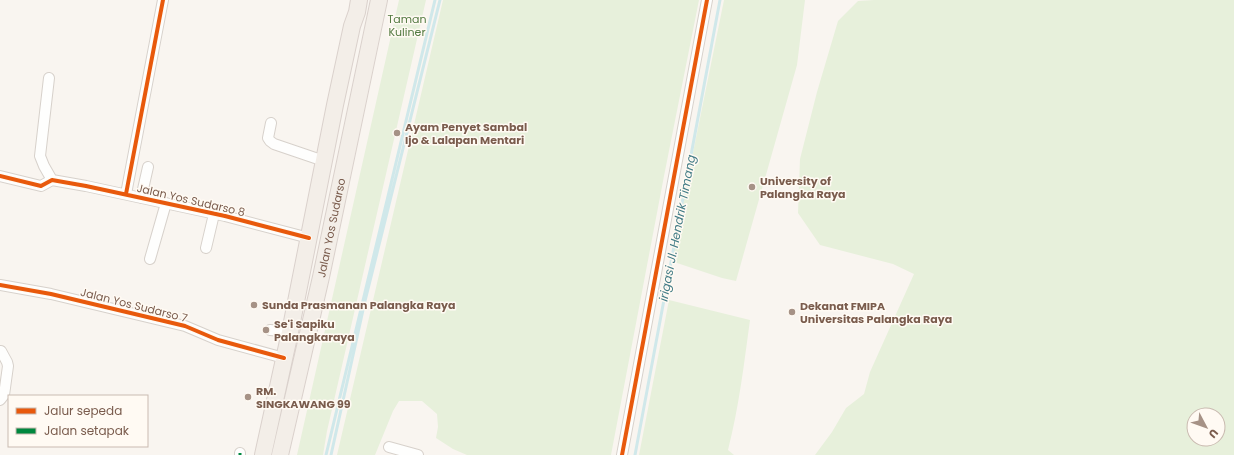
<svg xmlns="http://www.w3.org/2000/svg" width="1234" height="455" viewBox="0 0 1234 455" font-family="Poppins,sans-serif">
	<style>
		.green { fill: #e7f0db; fill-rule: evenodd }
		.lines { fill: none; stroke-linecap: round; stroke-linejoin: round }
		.stream { stroke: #d0e8ea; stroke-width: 3 }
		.street-casing { stroke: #d7d1cb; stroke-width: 12 }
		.primary-casing { stroke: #dad1cc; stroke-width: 18 }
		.street { stroke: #fefefd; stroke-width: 10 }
		.primary { stroke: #f3eee8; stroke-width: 16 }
		.quiet { stroke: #00873e; stroke-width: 3; stroke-dasharray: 6 3; stroke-linecap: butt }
		.cycleway-casing { stroke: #fffaf3; stroke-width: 6 }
		.cycleway { stroke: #e8590c; stroke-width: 4 }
		.poi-dot { fill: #a69286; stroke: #fffaf3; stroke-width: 1.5 }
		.labels { text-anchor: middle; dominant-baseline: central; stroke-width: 3; stroke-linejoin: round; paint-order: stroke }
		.park-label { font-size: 11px; fill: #537a41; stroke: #fffaf3 }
		.poi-label { font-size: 11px; font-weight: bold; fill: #7a5c4d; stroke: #fffaf3; text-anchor: start }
		.street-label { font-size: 11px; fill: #7a5c4d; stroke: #fffaf3 }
		.water-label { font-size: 12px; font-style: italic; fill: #437c86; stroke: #fffaf3 }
	</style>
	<rect width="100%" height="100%" fill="#f9f5f0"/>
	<!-- green -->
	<path class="green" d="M399,0H426L327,431L323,455H297Z
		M443,0H699L664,176L611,455H467L453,449L436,438L438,427L437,414L422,401H399L393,411L375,455H337Z
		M724,0H805L797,65L736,281L722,278L671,261Z
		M874,0H1234V455H815L832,432L846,408L864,394L870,372L914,274L893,264L820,245L798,213L800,159L817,92L838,21L858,1ZM1194,415H1218V439H1194Z
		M669,300L750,320C744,364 739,407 728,450L734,455H639Z"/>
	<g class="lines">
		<!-- stream -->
		<path class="stream" d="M326,455L435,0
			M331,455L365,301L440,0
			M635,455L720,0"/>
		<defs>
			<path id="street" d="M49,78L40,156L44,166L52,180
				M271,123L268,138L270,141L274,144L324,161
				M0,176L41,186L52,180L86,186L225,216L309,238
				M126,194L163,0
				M141,198L148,167
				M206,248L214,214
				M150,259L166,203
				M0,285L51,294L185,326L218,340L284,358
				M270,330L290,332
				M0,400L4,395L8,366L7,362L1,351
				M389,447L418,455
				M240,455V453
				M622,455L707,0"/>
			<g id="primary">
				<path d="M263,455L290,332L335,105L352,26L357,12L359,0"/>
				<path id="s1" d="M280,455L321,277L379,0"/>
			</g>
		</defs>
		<!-- street casing -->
		<use href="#street" class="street-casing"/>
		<!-- primary casing -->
		<use href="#primary" class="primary-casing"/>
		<!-- street -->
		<use href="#street" class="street"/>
		<!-- primary -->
		<use href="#primary" class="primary"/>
		<!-- quiet -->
		<path class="quiet" d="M240,455V453"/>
		<defs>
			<path id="cycleway" d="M0,176L41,186L52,180L86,186L225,216L309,238
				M126,194L163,0
				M0,285L51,294L185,326L218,340L284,358
				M622,455L707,0"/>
		</defs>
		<!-- cycleway casing -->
		<use href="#cycleway" class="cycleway-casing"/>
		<!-- cycleway -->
		<use href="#cycleway" class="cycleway"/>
	</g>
	<!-- markers -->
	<g class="poi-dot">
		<circle cx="397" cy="133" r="4"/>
		<circle cx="752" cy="187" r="4"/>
		<circle cx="254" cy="305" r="4"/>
		<circle cx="792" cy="312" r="4"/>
		<circle cx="266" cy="330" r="4"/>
		<circle cx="248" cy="397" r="4"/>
	</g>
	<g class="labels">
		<!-- park labels -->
		<g class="park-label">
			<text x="407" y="19">Taman<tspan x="407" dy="13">Kuliner</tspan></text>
		</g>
		<!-- poi labels -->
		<g class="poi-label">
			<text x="405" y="127">Ayam Penyet Sambal<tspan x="405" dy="13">Ijo &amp; Lalapan Mentari</tspan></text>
			<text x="760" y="181">University of<tspan x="760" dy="13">Palangka Raya</tspan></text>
			<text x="262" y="305">Sunda Prasmanan Palangka Raya</text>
			<text x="800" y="306">Dekanat FMIPA<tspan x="800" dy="13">Universitas Palangka Raya</tspan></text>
			<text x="274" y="324">Se'i Sapiku<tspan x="274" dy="13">Palangkaraya</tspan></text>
			<text x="256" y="391">RM.<tspan x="256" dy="13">SINGKAWANG 99</tspan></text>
		</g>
		<!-- street labels -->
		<g class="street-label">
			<text transform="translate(191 200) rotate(13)">Jalan Yos Sudarso 8</text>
			<text stroke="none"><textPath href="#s1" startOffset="233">Jalan Yos Sudarso</textPath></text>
			<text transform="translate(134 305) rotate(14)">Jalan Yos Sudarso 7</text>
		</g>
		<!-- water labels -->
		<g class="water-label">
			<text transform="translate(677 228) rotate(-79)">irigasi Jl. Hendrik Timang</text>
		</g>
	</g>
	<!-- legend -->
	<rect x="8" y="395" width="140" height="52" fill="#fffaf3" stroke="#cabbb1"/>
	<rect x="16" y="408" width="20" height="6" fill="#e8590c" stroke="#cabbb1"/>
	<text x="44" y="415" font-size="12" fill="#7a5c4d">Jalur sepeda</text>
	<rect x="16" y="428" width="20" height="6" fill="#00873e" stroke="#cabbb1"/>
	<text x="44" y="435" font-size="12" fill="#7a5c4d">Jalan setapak</text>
	<!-- north arrow -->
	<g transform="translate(1206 427) rotate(131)"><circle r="19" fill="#fffaf3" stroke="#cabbb1"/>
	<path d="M0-3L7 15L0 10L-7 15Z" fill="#a69286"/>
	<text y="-6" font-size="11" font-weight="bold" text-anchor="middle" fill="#7a5c4d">U</text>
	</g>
</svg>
